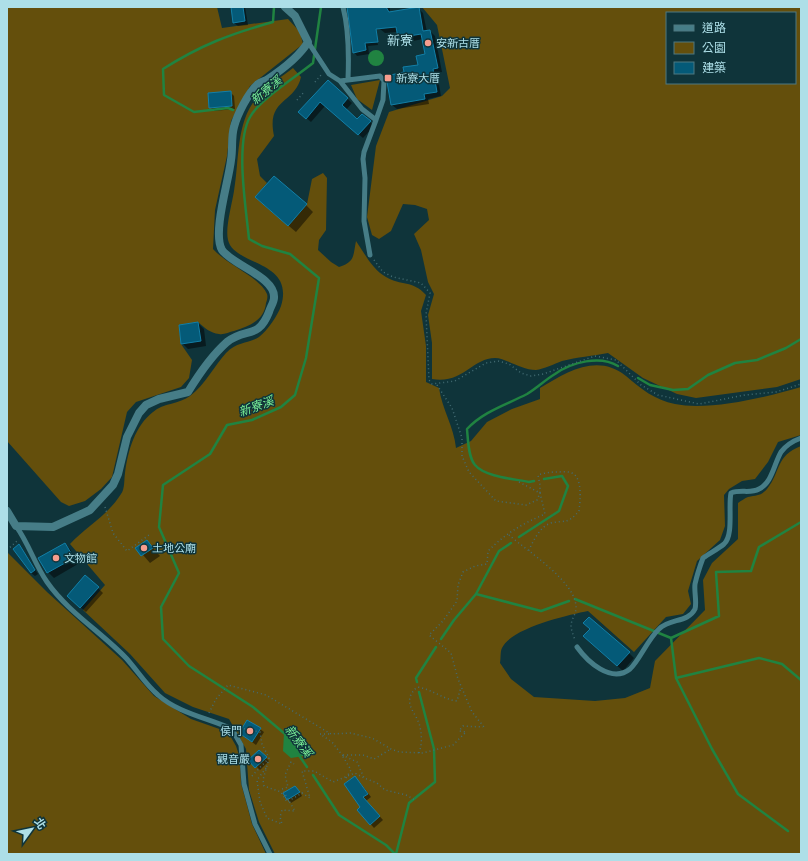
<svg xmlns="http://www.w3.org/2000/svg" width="808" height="861" viewBox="0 0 808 861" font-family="'PT Sans Narrow','Noto Sans TC',sans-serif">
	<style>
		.green { fill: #644f0c; fill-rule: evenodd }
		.water { fill: #208341 }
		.shadow { fill: #0007 }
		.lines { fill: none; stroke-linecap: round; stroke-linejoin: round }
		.stream { stroke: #208341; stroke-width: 2.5 }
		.building { fill: #045a78; stroke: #127fa7 }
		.path { stroke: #436c73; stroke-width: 1.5; stroke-dasharray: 1 3; stroke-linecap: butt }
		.lane { stroke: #467d87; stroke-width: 5 }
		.street { stroke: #467d87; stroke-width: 8 }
		.poi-dot { fill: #f59d8e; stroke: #0f343a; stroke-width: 1.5 }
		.labels { text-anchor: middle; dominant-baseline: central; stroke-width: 3; stroke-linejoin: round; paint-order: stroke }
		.poi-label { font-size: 11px; fill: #addfe8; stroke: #0f343a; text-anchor: start }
		.water-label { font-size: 12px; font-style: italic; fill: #7af097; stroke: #0f343a }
		.quarter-label { font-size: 13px; fill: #addfe8; stroke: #0f343a }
	</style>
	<rect width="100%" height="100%" fill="#0f343a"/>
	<!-- green -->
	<path class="green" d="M7,7H217L222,28L288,19L300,32L303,44L250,86L231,121L227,156L215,210L213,249C226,264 261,278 267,294C268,297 267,300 266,303C264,321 249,326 234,331C229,332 224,335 219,334C210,333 205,328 198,322L179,325L181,344L192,360L189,378L181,387L136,402L127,412L112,477L101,489L85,501L69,506L61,502L7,441Z
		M422,7H801V379L777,387L696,398L677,394L643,378L608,353C593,356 577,357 562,361C554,364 544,369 536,370C521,370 506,358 495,358C472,358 464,384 432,379V343L428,315L434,294L428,282L421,250L414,234L429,220L427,209L415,205L403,204L391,231L379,239L372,235L367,217L376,146L389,112L442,96L450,88L437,25ZM667,13H795V83H667Z
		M293,68L301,77C295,104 266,98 274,136L257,159L260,176L267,183L255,197L288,226L307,204L312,179L323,173L327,178L326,230L319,240L318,250L331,262L339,267C355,262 353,256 356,241C365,254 372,269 386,277C401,286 413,280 426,295L421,311L426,346V382L439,388C442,409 454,427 456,448L471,441L487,422L512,409L540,399V388C567,372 597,353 626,376C641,389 655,400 675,404C709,411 767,397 801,387V435L778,442L768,462L755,479L742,481L729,489L724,495L725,526L720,540L697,561L688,591L691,604L683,614L666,617L634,652L588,611C568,615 511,628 502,648C500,652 501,658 500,663L511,679L534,697L595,701L625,698L650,688L655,661L705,610L703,580L712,563L738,539V503C741,501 745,498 748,497C757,495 761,496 767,489C781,472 775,456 801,446V854H275L259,822L249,790L246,749L229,719L193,707L165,693L130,654L83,610L105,585L70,544C87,526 108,515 121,494C125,489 124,479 125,473C128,450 135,426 153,412C163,403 180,404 190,396C205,385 214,366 226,353C237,341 248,344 259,337C267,331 278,315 281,306C295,260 234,266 228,240C225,228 232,204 234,191C240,157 235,119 261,93C270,84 283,76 293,68Z
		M380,80L372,110L357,99L351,85Z
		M7,552L47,592L122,660L154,696L191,719L228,732L236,746L240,758L241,783L252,824L266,854H7Z"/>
	<!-- water -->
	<path class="water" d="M368 58a8 8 0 1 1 16 0a8 8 0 1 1-16 0Z
		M284,733L300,738L310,755L291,758L283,751Z"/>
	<!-- shadow -->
	<path class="shadow" d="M232,7H245L248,25L238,26L234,23Z
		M348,7H370L378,45L368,46L369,54L357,56L354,52Z
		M379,7H390V12L418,8L423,13L427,32L430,31L435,36L442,72L437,73L441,96L428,99L429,104L397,109L392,105L405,73L419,66L426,55L423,39L403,43L399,38L397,32L385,33L380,29Z
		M328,81L352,103L346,110L357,120L370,122L374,126L363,138L325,106L311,122L304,116Z
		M230,92L234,96L235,109L214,111L210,107Z
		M264,205H306L313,212L296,232Z
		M198,323L204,329L206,346L188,349L182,343Z
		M147,541L160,556L150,563L137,548Z
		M65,544L70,549L78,564L54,578L48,572Z
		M19,545L38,574L35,576L31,573Z
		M98,588L103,593L86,612L73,601Z
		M590,642L629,653L634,658L623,671Z
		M260,729L264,732L256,745L240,733Z
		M259,751L269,761L260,770L250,760Z
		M358,780L371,797L366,801L383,820L374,828L358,810L362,807Z
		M299,790L302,796L291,803L284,794Z"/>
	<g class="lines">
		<!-- stream -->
		<path class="stream" d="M233,110L228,108L194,112L164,95L163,69C201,45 230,34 273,22L274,7
			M638,378L650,385L673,390L688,389L708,375L735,363L757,360L786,348L801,339
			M534,481L529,482C515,479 485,477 475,465C468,457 468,439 467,429C484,411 506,405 527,394C537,388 545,380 555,374C572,362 600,355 618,366
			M519,537L559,511L568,486L562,476L544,479
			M476,594L499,551L511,543
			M575,599L671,638L676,678L712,749L738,794L788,831
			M671,638L719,616L716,572L751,571L759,547L801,522
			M441,639L454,620L476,594L541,611L569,601
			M676,678L759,658L782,664L801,680
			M417,682L416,678L436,647
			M285,734L253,707L189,666L163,639L161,607L179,573L159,527L163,485L210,454L227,425L252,420L281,407L295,395L306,358L319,278L290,254L262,246L249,239C246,208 235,143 250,117C259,100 297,76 313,63L321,7
			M298,754L307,767
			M313,775L339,815L386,845L395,854
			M396,854L409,803L435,782L434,749L419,692"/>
	</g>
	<!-- building -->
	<path class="building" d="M231,7H243L245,21L233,23Z
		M347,7H386L389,12L419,7L423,31L430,30L438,68L433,69L437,92L424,94L425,99L391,105L386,76L404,72L403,67L418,65L416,56L425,54L421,34L398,38L396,27L376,29L378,42L365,43L366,50L353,53Z
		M328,80L348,98L342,105L357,119L362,114L371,121L358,135L320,102L306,119L298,112Z
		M231,91L232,106L209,108L208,93Z
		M274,176L307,204L288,226L255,197Z
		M198,322L201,341L181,344L179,325Z
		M147,540L153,548L141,556L135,548Z
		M65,543L74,558L47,573L38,558Z
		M19,544L35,570L31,573L13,549Z
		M85,575L99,587L80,608L67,596Z
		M589,617L630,652L617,666L583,636L590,629L583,623Z
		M247,720L261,728L252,742L239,733Z
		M259,750L267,757L255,768L248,760Z
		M355,776L368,794L363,797L380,816L370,825L357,810L360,807L344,784Z
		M295,786L300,792L287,800L283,793Z"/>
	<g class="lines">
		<!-- path -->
		<path class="path" d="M315,82L321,75
			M297,100L305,91
			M374,260L383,272L393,277L421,283L430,293L426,314L429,380L432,384L455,381L486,363L498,361L509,364L521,373L531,376L543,374L595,356L616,360L641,385L658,395L699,404L745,395L776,392L801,384
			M437,385L452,408L462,438V456L469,472L496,501L526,505L537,500L540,493L545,514C522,524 506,533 488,551L487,564L475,566L463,572L458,585L457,601L443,621L429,635L451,653L458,679L472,712L484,727
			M519,482L540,493V485L538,475C544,473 550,472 556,472C561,472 567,471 572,473C583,478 580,502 579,511C568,524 566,520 551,523C539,527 533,542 528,552
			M105,507L113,533L127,551L149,535
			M509,535C527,551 577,582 576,608C576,614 571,620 571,626C571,630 574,636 575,641
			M7,550L17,541
			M209,713L216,699L228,685L266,695L331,734L350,733L372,738L391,749L399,752L423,753L453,745L466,732L459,731L463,726L483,727
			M240,728L260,732L262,744L269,758L251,777
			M329,734H320L332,742L342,755L357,762L364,778L377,783L385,790L406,795L415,800
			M419,753C422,745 422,736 420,727C417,712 400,703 417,687C432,689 442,699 457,701L461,687
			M269,758L263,780L264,786L281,792L287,802L302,793L310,798L302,771H314L333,782L355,773L364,778
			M266,768L257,780L260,802L267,818L282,824L280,817L282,810L295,811L282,789L288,787L285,775L291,762L294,764
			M346,778L351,770L342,755H363L374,759L391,749"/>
		<!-- lane -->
		<path class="lane" d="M343,7C349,30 349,55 348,79
			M308,42L329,74L340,81L362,109L376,120L364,152L363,159L365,178L364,221L370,255
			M340,81L380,76L384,81L383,100L376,120
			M16,526C29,544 35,565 47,582C68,612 101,632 126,658C137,670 146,685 158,695C178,713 208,718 232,729L241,745L244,784L255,824L270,854
			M577,647C587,661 611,684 630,669C639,661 648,639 659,629C670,618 688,623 695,609C697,602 694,592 695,584C697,575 700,566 703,558C710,553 718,549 724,544C734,535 728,506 731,493C741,489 750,494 759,489C772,483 774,464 781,452C786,445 793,441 801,438"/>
		<!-- street -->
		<path class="street" d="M7,511L16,526L53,527L90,510L113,485L118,474L127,437L139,413L146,405L159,399L188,392C199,374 211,356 227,342C246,327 258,340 269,312C270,308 274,302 274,298C276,277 232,265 222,250C212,233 229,180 231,160C233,149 231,137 234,127C237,115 248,93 258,84C261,82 265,81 268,79C283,69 299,57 308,42L295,16L285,7"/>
	</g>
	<!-- markers -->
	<g class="poi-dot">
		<circle cx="428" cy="43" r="4"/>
		<rect x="384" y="74" width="8" height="8" rx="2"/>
		<circle cx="144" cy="548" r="4"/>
		<circle cx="56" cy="558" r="4"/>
		<circle cx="250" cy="731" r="4"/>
		<circle cx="258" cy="759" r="4"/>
	</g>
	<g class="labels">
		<!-- poi labels -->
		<g class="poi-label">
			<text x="436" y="43">安新古厝</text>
			<text x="396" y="78">新寮大厝</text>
			<text x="152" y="548">土地公廟</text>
			<text x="64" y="558">文物館</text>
			<text x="242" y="731" text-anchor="end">侯門</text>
			<text x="250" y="759" text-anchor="end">觀音嚴</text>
		</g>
		<!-- water labels -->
		<g class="water-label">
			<text transform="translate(266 90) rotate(-40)">新寮溪</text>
			<text transform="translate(256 406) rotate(-20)">新寮溪</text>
			<text transform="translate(299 741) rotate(53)">新寮溪</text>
		</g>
		<!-- quarter labels -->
		<g class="quarter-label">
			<text x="400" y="40">新寮</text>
		</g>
	</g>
	<!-- border -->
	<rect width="808" height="861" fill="none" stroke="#addfe8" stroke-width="16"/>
	<!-- legend -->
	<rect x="666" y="12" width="130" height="72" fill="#0f343a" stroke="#4e7880"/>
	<rect x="674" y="25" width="20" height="6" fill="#467d87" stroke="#4e7880"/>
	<text x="702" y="32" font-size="12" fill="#addfe8">道路</text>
	<rect x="674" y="42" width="20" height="12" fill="#644f0c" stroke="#4e7880"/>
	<text x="702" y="52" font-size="12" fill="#addfe8">公園</text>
	<rect x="674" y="62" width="20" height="12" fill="#045a78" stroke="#4e7880"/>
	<text x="702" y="72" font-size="12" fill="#addfe8">建築</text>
	<!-- north arrow -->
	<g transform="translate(32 829) rotate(57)" stroke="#0f343a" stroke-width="3" paint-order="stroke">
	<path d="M0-3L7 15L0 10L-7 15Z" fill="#addfe8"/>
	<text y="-6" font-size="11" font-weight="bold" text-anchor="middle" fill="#addfe8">北</text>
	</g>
</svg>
